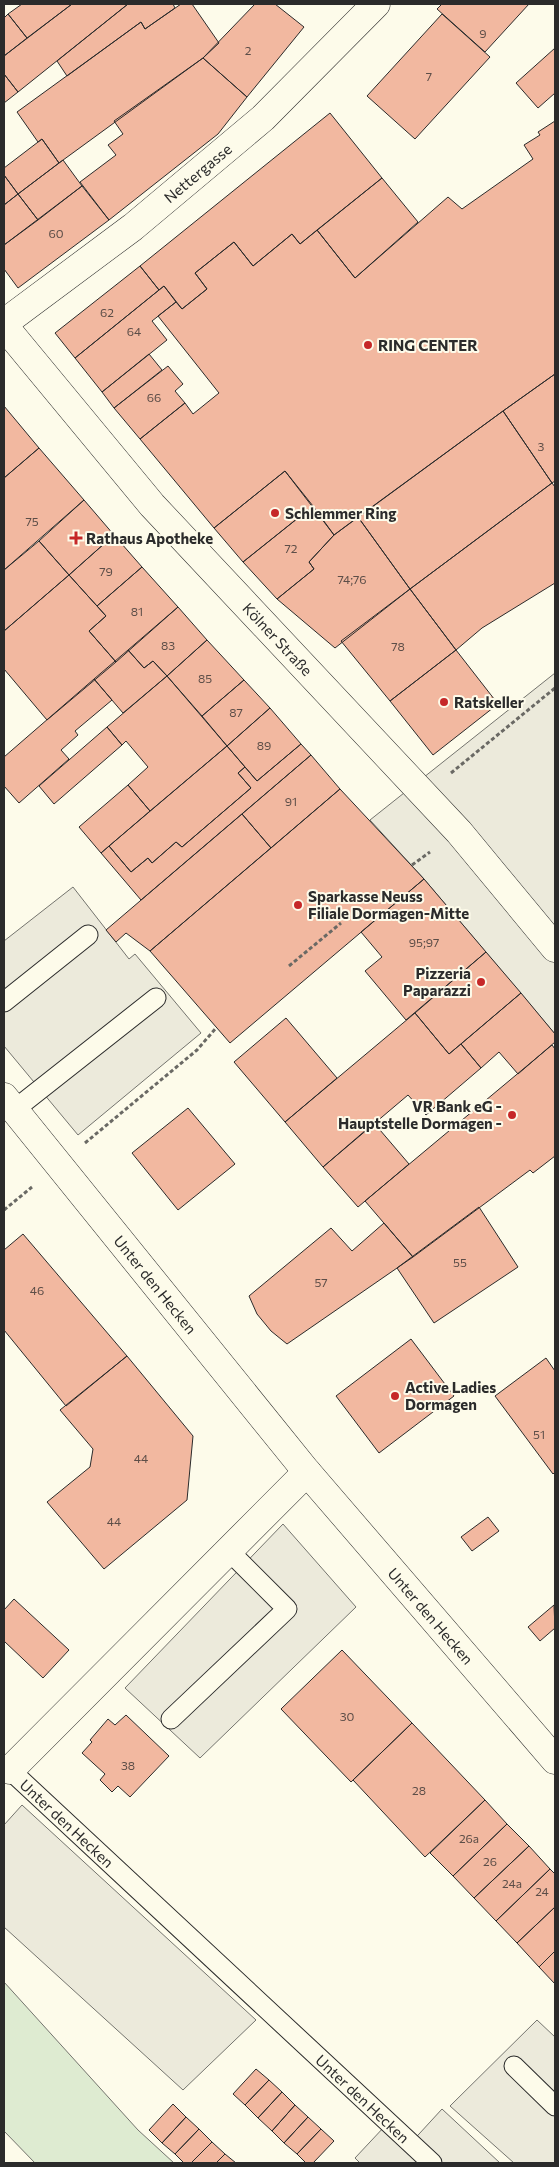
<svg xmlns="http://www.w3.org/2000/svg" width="559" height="2167" viewBox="0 0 559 2167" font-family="Commissioner,sans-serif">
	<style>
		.green { fill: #deebd1; stroke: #74746e }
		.parking { fill: #eceadb; stroke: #74746e }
		.building { fill: #f2b8a0; stroke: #2b2b2b }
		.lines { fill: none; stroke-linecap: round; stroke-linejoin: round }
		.service-casing { stroke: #2b2b2b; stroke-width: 21 }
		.pedestrian-casing { stroke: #2b2b2b; stroke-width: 29 }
		.minor-casing { stroke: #2b2b2b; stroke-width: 29 }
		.path { stroke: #6a6964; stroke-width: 3; stroke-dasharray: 4 2.5; stroke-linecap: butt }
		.service { stroke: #fdfbea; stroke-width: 19 }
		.pedestrian { stroke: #fdfbea; stroke-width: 28 }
		.minor { stroke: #fdfbea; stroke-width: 28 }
		.poi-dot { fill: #c62828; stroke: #fdfbea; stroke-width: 2 }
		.labels { text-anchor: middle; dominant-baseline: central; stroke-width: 4; stroke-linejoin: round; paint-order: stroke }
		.number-label { font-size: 12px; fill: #5d4e48 }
		.street-label { font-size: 15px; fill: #2b2b2b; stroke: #fdfbea }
		.poi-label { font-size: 15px; font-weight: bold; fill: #2b2b2b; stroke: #fdfbea; text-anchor: start }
	</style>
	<rect width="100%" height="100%" fill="#fdfbea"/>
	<!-- green -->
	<path class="green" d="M4,1982L138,2130L174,2163H35L4,2131Z"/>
	<!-- parking -->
	<path class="parking" d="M555,673V1034L424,879L370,820Z
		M73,887L129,959L135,954L201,1033L78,1135L4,1046V941Z
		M283,1524L356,1607L200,1758L125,1688Z
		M22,1805L256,2020L183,2090L4,1927V1825Z
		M537,2020L555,2037V2163H514L450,2106Z
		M442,2109L500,2163H360L355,2158L385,2126L408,2146Z"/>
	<!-- building -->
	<path class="building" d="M22,4H72L27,38L8,14Z
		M72,4H128L18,92L4,74V56Z
		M128,4H173L175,8L145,29L141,22L67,76L57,61Z
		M181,4H192L219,43L203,58L59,163L42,139L38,142L17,112L141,22L145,29Z
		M255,4H275L304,27L247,97L203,58Z
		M442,4H529L485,52L437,9Z
		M8,14L27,38L4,56V18Z
		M442,14L490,57L415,139L367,96Z
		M555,48V93L538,108L516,83Z
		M203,58L247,97L218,134L109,220L80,182L116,155L108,145L123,134L114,121Z
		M4,74L18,92L4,103Z
		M330,113L382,178L300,244L292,234L253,266L234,242L195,273L207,289L182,309L164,286L159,290L140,266Z
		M555,121V374L503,411L334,535L285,471L214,528L140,439L185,403L193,414L219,393L158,316L176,302L182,309L207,289L195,273L234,242L253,266L292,234L300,244L317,230L355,278L448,197L462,209L533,159L524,145L540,135L538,132Z
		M42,139L59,163L18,194L4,175V168Z
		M63,160L82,186L38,220L18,194Z
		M4,175L18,194L4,205Z
		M382,178L418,222L355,278L317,230Z
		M82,186L109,220L18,288L4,269V245Z
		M18,194L38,220L4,245V205Z
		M140,266L159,290L75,358L55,333Z
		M164,286L176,302L152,321L167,340L102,392L75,358Z
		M149,354L162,370L114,408L102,392Z
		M168,366L183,384L175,391L185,403L140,439L114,408Z
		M555,374V481L552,483L503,411Z
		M4,406L39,448L4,478Z
		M503,411L552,483L410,589L358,517Z
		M39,448L84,500L4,570V478Z
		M285,471L313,506L243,562L214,528Z
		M552,483L555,487V583L482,628L456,650L410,589Z
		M84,500L114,535L69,575L39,541Z
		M313,506L334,535L309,562L314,569L277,599L243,562Z
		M358,517L410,589L335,648L277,599L314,569L309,562L334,535Z
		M114,535L142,567L97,606L69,575Z
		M39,541L69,575L4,631V570Z
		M142,567L178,607L116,662L89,631L106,616L97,606Z
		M69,575L106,616L89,631L116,662L47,720L4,669V631Z
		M410,589L456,650L390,701L341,641Z
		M178,607L207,640L167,676L153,661L144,668L128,650Z
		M207,640L244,680L202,716L167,676Z
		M128,650L144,668L153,661L167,676L123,713L94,679Z
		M456,650L498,704L433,755L390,701Z
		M167,676L227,746L150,811L128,785L148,767L126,741L122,745L107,727Z
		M94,679L112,700L75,731L78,735L61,750L69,759L19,803L4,786V757Z
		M244,680L270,708L227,746L202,716Z
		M270,708L301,744L257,781L227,746Z
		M107,727L122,745L54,804L39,786Z
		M301,744L311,755L141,900L101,853L109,846L131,872L148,858L152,863L176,842L182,847L251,788L238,773L245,767L257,781Z
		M227,746L245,767L238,773L251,788L182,847L176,842L152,863L148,858L131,872L109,846Z
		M311,755L340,789L271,848L242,814Z
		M128,785L150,811L101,853L79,827Z
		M340,789L424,879L230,1043L150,951Z
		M242,814L271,848L150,951L126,933L116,942L106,930Z
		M424,879L486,952L406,1020L365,971L382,957L361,932Z
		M486,952L521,993L449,1054L415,1013Z
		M521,993L555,1034V1042L518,1074L499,1052L481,1068L461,1044Z
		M415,1013L449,1054L461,1044L481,1068L426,1115L408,1095L323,1167L285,1122Z
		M286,1018L337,1078L285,1122L234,1062Z
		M552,1045L555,1049V1156L533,1173L530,1170L413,1257L365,1201Z
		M188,1108L235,1164L178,1210L132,1153Z
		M374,1123L409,1164L358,1207L323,1167Z
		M479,1207L518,1267L434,1323L397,1268Z
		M384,1223L413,1257L287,1344L271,1331L257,1314L249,1296L331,1228L352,1251Z
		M23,1234L127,1356L66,1406L4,1330V1250Z
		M411,1339L454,1396L379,1453L336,1396Z
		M127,1356L193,1436L187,1500L104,1569L47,1502L90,1467L93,1449L60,1410Z
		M546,1358L555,1371V1472L553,1474L495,1396Z
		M488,1517L499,1531L472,1551L461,1537Z
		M14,1599L69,1650L43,1678L4,1641V1610Z
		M554,1605L555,1628L540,1641L528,1627Z
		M342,1650L412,1723L351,1782L281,1709Z
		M126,1715L169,1756L130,1797L118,1786L112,1792L100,1780L105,1774L82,1753L92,1742L90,1740L108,1719L115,1725Z
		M412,1723L485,1800L425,1857L353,1780Z
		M485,1800L507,1824L453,1876L430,1853Z
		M507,1824L529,1846L474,1898L453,1876Z
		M529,1846L550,1869L496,1921L474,1898Z
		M550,1869L555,1874V1907L517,1943L496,1921Z
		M555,1907V1951L539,1967L517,1943Z
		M555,1951V1984L539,1967Z
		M256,2069L269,2080L245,2105L233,2094Z
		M269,2080L282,2092L258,2118L245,2105Z
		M282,2092L295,2105L272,2131L258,2118Z
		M173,2104L186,2117L162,2143L149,2130Z
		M295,2105L308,2117L284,2143L272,2131Z
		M186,2117L199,2129L175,2154L162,2143Z
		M308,2117L321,2129L297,2154L284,2143Z
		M199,2129L212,2142L191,2163H184L175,2154Z
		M321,2129L334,2141L313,2163H306L297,2154Z
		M212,2142L225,2154L216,2163H191Z
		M225,2154L236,2163H216Z"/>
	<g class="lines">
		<defs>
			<g id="service">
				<path d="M4,1002L88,935"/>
				<path d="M14,1110L156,998"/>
				<path d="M171,1719L287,1609L229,1551"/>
				<path id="s1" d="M10,1770L432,2163"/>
				<path d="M514,2066L555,2106"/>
			</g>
			<g id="pedestrian">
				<path id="s2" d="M4,323L133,227L263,118L376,4"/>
				<path id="s3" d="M4,326L152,505L459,832L555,948"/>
			</g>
			<g id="minor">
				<path id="s4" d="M4,1097L307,1472L555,1760"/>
				<path d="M10,1770L307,1472"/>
			</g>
		</defs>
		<!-- service casing -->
		<use href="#service" class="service-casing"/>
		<!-- pedestrian casing -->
		<use href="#pedestrian" class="pedestrian-casing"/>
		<!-- minor casing -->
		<use href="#minor" class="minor-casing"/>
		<!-- path -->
		<path class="path" d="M451,773L555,688
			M412,865L430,852
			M289,966L341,923
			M85,1143L197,1050L216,1028
			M4,1210L32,1187"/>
		<!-- service -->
		<use href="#service" class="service"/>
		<!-- pedestrian -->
		<use href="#pedestrian" class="pedestrian"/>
		<!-- minor -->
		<use href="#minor" class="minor"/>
	</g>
	<!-- markers -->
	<g class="poi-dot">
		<circle cx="368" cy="345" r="5"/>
		<circle cx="275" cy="513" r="5"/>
		<path d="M73.5 530.5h5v5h5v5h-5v5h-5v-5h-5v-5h5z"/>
		<circle cx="444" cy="702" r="5"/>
		<circle cx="298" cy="905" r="5"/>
		<circle cx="481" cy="982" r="5"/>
		<circle cx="512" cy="1115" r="5"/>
		<circle cx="395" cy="1396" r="5"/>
	</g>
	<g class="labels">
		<!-- number labels -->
		<g class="number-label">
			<text x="483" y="33">9</text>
			<text x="248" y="50">2</text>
			<text x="429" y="76">7</text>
			<text x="56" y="233">60</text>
			<text x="107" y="312">62</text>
			<text x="134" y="331">64</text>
			<text x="154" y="397">66</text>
			<text x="541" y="446">3</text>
			<text x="32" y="521">75</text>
			<text x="291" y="548">72</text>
			<text x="106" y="571">79</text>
			<text x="352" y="579">74;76</text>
			<text x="137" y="611">81</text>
			<text x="168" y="645">83</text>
			<text x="398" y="646">78</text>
			<text x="205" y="678">85</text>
			<text x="236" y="712">87</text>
			<text x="264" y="745">89</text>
			<text x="291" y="801">91</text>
			<text x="424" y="942">95;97</text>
			<text x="460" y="1262">55</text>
			<text x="321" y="1282">57</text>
			<text x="37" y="1290">46</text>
			<text x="539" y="1434">51</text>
			<text x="141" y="1458">44</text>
			<text x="114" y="1521">44</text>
			<text x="347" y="1716">30</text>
			<text x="128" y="1765">38</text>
			<text x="419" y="1790">28</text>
			<text x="469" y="1838">26a</text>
			<text x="490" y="1861">26</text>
			<text x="512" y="1883">24a</text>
			<text x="542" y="1891">24</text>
		</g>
		<!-- street labels -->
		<g class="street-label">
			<text stroke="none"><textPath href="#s2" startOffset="245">Nettergasse</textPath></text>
			<text stroke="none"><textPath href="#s3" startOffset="416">Kölner Straße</textPath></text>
			<text stroke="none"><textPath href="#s4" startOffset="241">Unter den Hecken</textPath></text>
			<text stroke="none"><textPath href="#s4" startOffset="672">Unter den Hecken</textPath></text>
			<text stroke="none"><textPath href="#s1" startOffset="78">Unter den Hecken</textPath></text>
			<text stroke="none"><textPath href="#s1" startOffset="482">Unter den Hecken</textPath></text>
		</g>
		<!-- poi labels -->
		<g class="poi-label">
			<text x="378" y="345">RING CENTER</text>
			<text x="285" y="513">Schlemmer Ring</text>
			<text x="86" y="538">Rathaus Apotheke</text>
			<text x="454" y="702">Ratskeller</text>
			<text x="308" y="896">Sparkasse Neuss<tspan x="308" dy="17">Filiale Dormagen-Mitte</tspan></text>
			<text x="471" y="973" text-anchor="end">Pizzeria<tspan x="471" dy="17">Paparazzi</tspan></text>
			<text x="502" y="1106" text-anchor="end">VR Bank eG -<tspan x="502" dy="17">Hauptstelle Dormagen -</tspan></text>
			<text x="405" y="1387">Active Ladies<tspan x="405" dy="17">Dormagen</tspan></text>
		</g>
	</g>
	<!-- border -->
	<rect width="559" height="2167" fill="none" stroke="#2b2b2b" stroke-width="10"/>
</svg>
